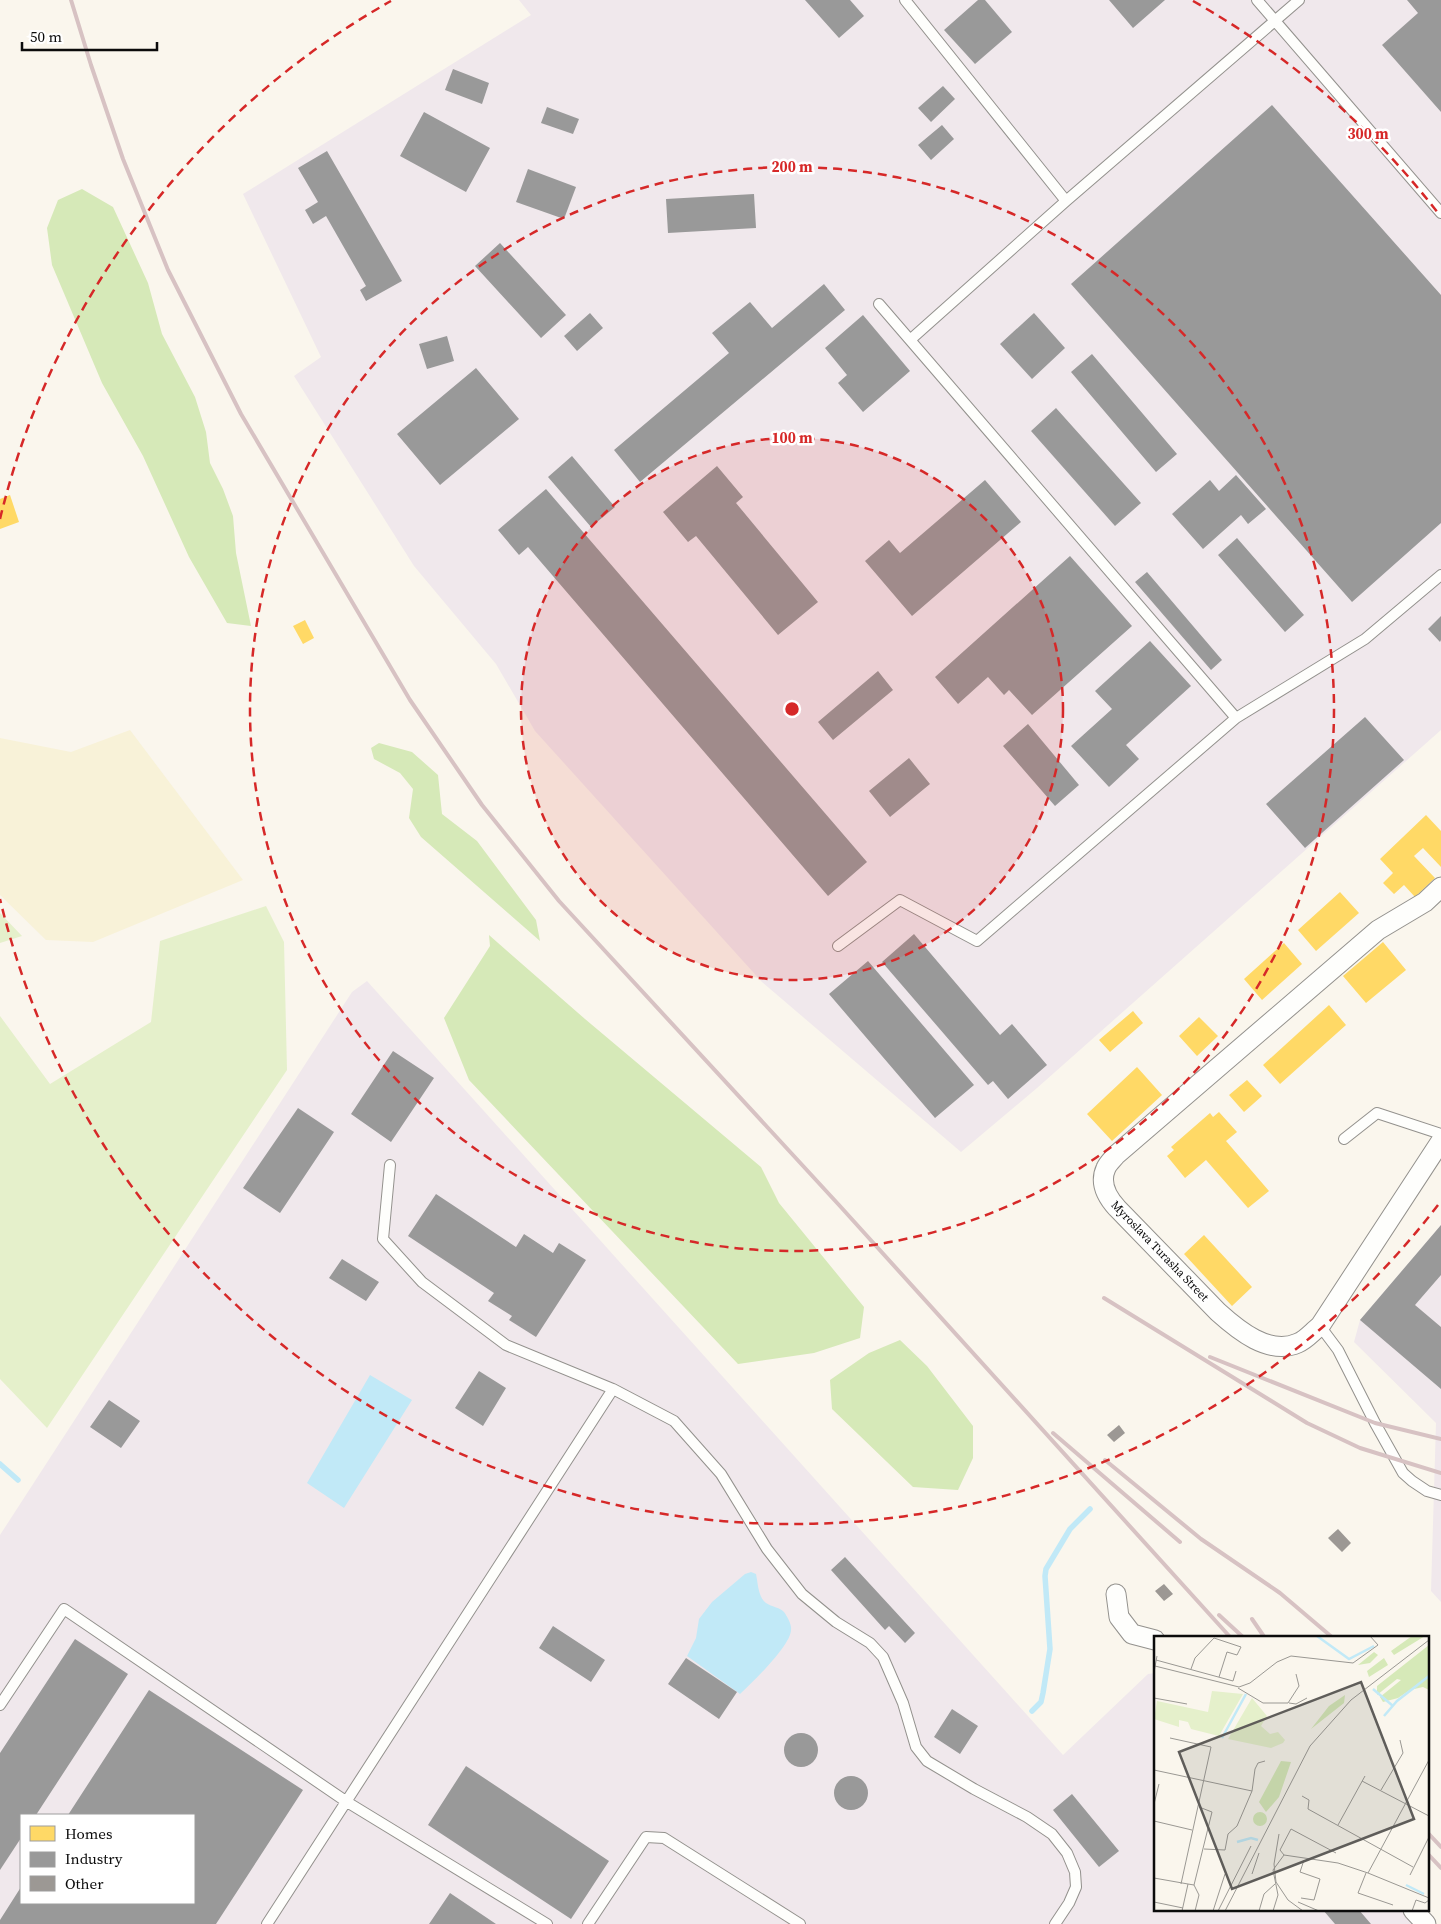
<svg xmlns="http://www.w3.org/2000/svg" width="1441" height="1924" viewBox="0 0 1441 1924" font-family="'Source Serif 4',serif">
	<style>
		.industrial { fill: #f0e8ec; fill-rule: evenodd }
		.farmland { fill: #f8f2d8 }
		.green { fill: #e5f0cb }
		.forest { fill: #d6e9b8 }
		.water { fill: #c1e9f7 }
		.homes { fill: #ffd966 }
		.industry { fill: #999 }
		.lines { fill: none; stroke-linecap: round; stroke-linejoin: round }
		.stream { stroke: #c1e9f7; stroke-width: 5.5 }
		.building { fill: #9c9894 }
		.lane-casing { stroke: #93918d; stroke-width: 12 }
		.street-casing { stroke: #93918d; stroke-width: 21 }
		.lane { stroke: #fefefc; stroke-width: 10 }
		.street { stroke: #fefefc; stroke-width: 19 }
		.rail { stroke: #d7c2c3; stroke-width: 4 }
		.ring { fill: none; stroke: #d62828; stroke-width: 2.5; stroke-dasharray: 9 6 }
		.labels { text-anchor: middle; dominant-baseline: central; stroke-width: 5; stroke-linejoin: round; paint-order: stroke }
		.street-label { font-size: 12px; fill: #0b0b0b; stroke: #fff }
		.inset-river { fill: none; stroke: #c1e9f7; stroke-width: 2.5 }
		.inset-road { fill: none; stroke: #9a9893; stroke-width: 1 }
		.view { fill: #5f5d5a; fill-opacity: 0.15; stroke: #5f5d5a; stroke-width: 2.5 }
		.inset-edge { fill: none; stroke: #0b0b0b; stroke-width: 2.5 }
		.centre { fill: #d62828; stroke: #fff; stroke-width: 2.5 }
		.ring-label { font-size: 15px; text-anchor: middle; font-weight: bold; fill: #d62828; stroke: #fff; stroke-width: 5; stroke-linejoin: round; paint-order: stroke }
	</style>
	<rect width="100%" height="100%" fill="#faf6ed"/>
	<!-- industrial -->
	<path class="industrial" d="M519,0H1441V730L1037,1088L961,1152L762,982L535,731L496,664L414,566L294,376L321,357L243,194L531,15Z
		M367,981L1063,1755L1148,1674L1155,1673V1910H1402L1415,1924H0V1535L352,992ZM21,1815H194V1903H21Z
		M1441,1225V1602L1431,1591L1436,1423L1354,1342L1360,1320Z"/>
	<!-- farmland -->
	<path class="farmland" d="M130,730L243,880L93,942L46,940L0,895V738L71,752Z"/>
	<!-- green -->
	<path class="green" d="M266,906L284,942L287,1070L47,1428L0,1379V1016L50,1084L151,1022L160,941Z
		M0,913L22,936L0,943Z"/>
	<!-- forest -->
	<path class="forest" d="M82,189L113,207L148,283L162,334L195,397L206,432L210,463L223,489L233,516L236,553L251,626L227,623L189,557L143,456L102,383L52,265L47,228L58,200Z
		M379,743L412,752L438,775L442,814L477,841L536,920L540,941L421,837L409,818L413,789L400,773L374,759L371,748Z
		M489,935L585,1019L761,1167L779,1203L864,1307L860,1338L814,1353L738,1364L469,1080L444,1018L490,946Z
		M900,1340L927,1366L973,1426V1458L958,1490L913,1487L832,1409L830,1380L869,1353Z"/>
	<!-- water -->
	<path class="water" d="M370,1375L412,1400L344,1508L307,1483Z
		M751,1572L756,1574C758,1583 758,1597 766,1603C772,1607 779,1607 784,1612C787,1616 792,1625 791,1630C791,1645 752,1683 740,1694L687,1656L696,1638L699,1619L712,1602L745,1574Z"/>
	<!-- homes -->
	<path class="homes" d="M10,495L19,522L0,529V499Z
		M305,620L314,638L303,644L293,626Z
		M1426,815L1441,831V867L1423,848L1414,856L1435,878L1415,897L1404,885L1394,894L1383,883L1393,873L1380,859Z
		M1340,892L1359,913L1316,951L1298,930Z
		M1383,942L1406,970L1366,1003L1343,976Z
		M1284,943L1302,964L1262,1000L1244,979Z
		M1329,1005L1346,1025L1280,1084L1263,1065Z
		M1133,1011L1143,1023L1110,1052L1099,1040Z
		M1199,1017L1218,1036L1197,1056L1179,1036Z
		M1137,1067L1162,1095L1112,1141L1087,1114Z
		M1247,1080L1262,1096L1244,1112L1229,1095Z
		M1219,1112L1237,1132L1226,1141L1269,1191L1248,1208L1206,1160L1185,1178L1167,1156L1174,1150L1171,1147L1210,1113L1213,1117Z
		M1204,1235L1252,1287L1232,1306L1184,1254Z"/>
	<!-- industry -->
	<path class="industry" d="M805,0H850L864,16L839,38Z
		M978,0H985L1012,32L975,64L944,30Z
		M1109,0H1165L1133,28Z
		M1407,0H1441V112L1382,45L1418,13Z
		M453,69L489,83L482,104L445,90Z
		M943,86L955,99L931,122L918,108Z
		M1272,105L1441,295V523L1352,602L1071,284Z
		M547,107L579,119L573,134L541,123Z
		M424,112L490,148L466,192L400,156Z
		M942,125L954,139L931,160L918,145Z
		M327,151L402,281L366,301L360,290L366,286L326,216L313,224L305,210L318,202L298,168Z
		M528,169L576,187L564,219L516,202Z
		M754,194L756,228L668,233L666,199Z
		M500,243L566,315L541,338L475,266Z
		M824,284L845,310L640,482L614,450L729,353L712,333L750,302L772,328Z
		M590,313L603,328L577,351L564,336Z
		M1034,313L1065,348L1032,379L1000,344Z
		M863,315L910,371L863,412L838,383L847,375L825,348Z
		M447,336L454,361L427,369L419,344Z
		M1092,354L1177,454L1156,472L1071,372Z
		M476,368L519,419L440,485L397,434Z
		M1056,408L1141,503L1115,526L1031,431Z
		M572,456L615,507L591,527L548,477Z
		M717,466L743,497L736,503L818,602L778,635L696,536L688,542L663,512Z
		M1236,475L1266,509L1248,524L1241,515L1203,549L1172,514L1210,480L1219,491Z
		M985,480L1021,522L912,616L865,561L889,540L900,553Z
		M546,489L867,862L828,896L528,547L519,555L498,530Z
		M1237,538L1304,615L1285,632L1218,555Z
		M1070,556L1132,626L1032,715L1009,690L1004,695L988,677L958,704L935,677Z
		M1147,572L1222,660L1211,670L1135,582Z
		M1441,616V640L1440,642L1428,629Z
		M1150,641L1191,686L1126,745L1139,759L1109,787L1071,746L1112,709L1095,691Z
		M878,671L893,690L833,740L818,722Z
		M1365,717L1404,760L1305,848L1266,804Z
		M1028,724L1079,785L1055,806L1003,746Z
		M909,758L930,784L890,817L869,791Z
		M914,934L1000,1035L1012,1024L1047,1065L1008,1099L993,1081L988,1085L882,962Z
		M868,961L974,1085L935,1118L829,994Z
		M393,1051L434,1078L391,1142L351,1114Z
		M298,1108L334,1132L280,1213L243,1188Z
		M436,1194L516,1247L524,1234L553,1253L559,1243L586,1260L536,1337L509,1320L512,1316L488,1301L494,1293L408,1236Z
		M1441,1225V1275L1415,1305L1441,1327V1389L1360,1320Z
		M342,1259L379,1282L366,1301L329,1278Z
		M479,1371L506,1388L483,1426L455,1408Z
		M109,1400L140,1421L121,1448L90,1427Z
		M845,1557L915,1633L905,1643L889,1626L885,1630L831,1570Z
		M553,1626L605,1660L591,1682L539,1648Z
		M75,1639L128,1674L36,1815H21V1838L0,1870V1753Z
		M686,1658L737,1692L719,1719L668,1684Z
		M149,1690L303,1790L216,1924H0V1920L21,1887V1903H194V1815H68Z
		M952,1709L978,1726L960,1754L934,1737Z
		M784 1750a17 17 0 1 1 34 0a17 17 0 1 1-34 0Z
		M466,1766L609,1861L571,1919L428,1825Z
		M834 1793a17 17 0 1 1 34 0a17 17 0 1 1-34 0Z
		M1072,1794L1119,1851L1099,1867L1053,1810Z
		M450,1893L496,1924H429Z
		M1323,1910H1359L1371,1924H1335Z"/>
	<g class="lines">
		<!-- stream -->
		<path class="stream" d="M0,1464L18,1480
			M1032,1711L1041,1702L1043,1693L1050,1649L1045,1576L1046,1569L1070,1529L1090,1509"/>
	</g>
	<!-- building -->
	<path class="building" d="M1119,1425L1125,1433L1114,1442L1107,1435Z
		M1338,1529L1351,1543L1342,1552L1328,1538Z
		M1164,1584L1173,1594L1164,1601L1155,1591Z"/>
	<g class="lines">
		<defs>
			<path id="lane" d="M905,0L1066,201
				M1257,0L1441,213
				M879,304L1236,718
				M910,340L1066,201L1299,0
				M838,946L900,900L977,941L1236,718L1365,639L1441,575
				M1344,1139L1377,1113L1441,1134
				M390,1165L383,1239L422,1282L506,1345L613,1389
				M1320,1326L1338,1350L1375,1423L1403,1473L1412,1481L1427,1491L1441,1495
				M0,1705L64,1609L347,1802L547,1924
				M267,1924L613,1389L674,1421L721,1474L767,1549L802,1594L836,1622L870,1643L883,1657L903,1703L916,1747L927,1761L974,1789L1027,1817L1052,1834L1067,1853L1075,1872L1076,1887L1069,1903L1055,1924
				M588,1924L646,1837L664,1838L800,1924"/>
			<path id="street" d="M1441,887L1425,902L1378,930L1116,1155C1113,1159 1108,1163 1106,1168C1099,1183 1107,1197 1117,1208L1218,1312C1238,1330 1269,1356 1298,1343C1306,1340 1313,1331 1320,1326L1441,1141
				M1116,1594L1119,1617L1132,1634L1155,1640
				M1413,1910L1426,1924"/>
		</defs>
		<!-- lane casing -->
		<use href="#lane" class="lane-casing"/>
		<!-- street casing -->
		<use href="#street" class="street-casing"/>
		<!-- lane -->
		<use href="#lane" class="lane"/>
		<!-- street -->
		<use href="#street" class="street"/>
		<!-- rail -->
		<path class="rail" d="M71,0L91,65L123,159L168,270L241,414L410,700L482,805L559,901L839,1205L1231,1638
			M1104,1298L1307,1423L1360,1448L1441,1473
			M1210,1357L1375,1423L1441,1439
			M1053,1433L1180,1542
			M1105,1460L1201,1539L1280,1593L1333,1638
			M1219,1615L1244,1638
			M1252,1619L1265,1638
			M1427,1832L1441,1847
			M1427,1853L1441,1868"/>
	</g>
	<!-- distance rings -->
	<circle cx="792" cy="709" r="271" fill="#d62828" fill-opacity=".12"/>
	<g class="ring">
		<circle cx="792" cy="709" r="271"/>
		<circle cx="792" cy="709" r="542"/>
		<path d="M1438 1205A814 814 0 0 1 0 899M0 519A814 814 0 0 1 391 1M1193 1A814 814 0 0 1 1438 213"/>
	</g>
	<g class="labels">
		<!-- street labels -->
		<g class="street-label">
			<text transform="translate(1160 1251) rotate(46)">Myroslava Turasha Street</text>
		</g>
	</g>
	<!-- overview -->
	<g transform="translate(1154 1636)">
		<rect width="275" height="275" fill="#faf6ed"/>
		<path d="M58,55L89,58L65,100L37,93L34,86L25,84V91L0,83L3,65L54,76ZM98,62L113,80L107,90L116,98L124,96L131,104L129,107L117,112L74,103Z" fill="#e5f0cb"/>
		<path d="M258,0H271L240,19L237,15ZM275,9V54L269,51L256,54L244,62L229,66L226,61L247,44L243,43L223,59V50ZM220,16L224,19L216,27L204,29ZM230,22L234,29L215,41L213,35ZM191,59L190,67L157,93L175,70ZM127,125L137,126L125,161L112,176L105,166ZM99 183a7 7 0 1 1 14 0a7 7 0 1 1-14 0Z" fill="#d6e9b8"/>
		<path class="inset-river" d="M163,0L195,23L220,10M219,53L239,70M230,80L243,65L275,40M68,102L92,58M83,206L97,202L104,204M252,249L270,258"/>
		<path class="inset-road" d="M2,24L79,45L82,35M1,30L85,51L96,47L123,26L137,20L199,27L224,9L216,0M37,33L41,22L60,2L87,11L83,19L73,16L65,41M0,36L3,20M84,52L109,67H134L145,50L142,38M0,62L33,68M135,67L142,68L153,62M16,102L57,111L27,248M0,134L98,155L83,190L74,198L71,214L50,213M208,145L275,180M227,154L249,117L246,104M98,155L101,133L104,127L111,125M148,160L155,164L154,173L259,231M0,168L5,148M0,185L38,194M184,189L211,140M125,198L120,228L122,246L134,264L149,275M182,217L137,193L126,214L130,219L184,227L214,237L275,262M212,237L204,257L239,269M214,237L275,124M98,238L105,217M256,239L275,201M0,242L34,248L28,275M34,248L40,249L45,259L41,275M40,249L58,176L45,171M147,262L160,264L166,243L146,236L150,224M0,266L29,272M144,266L165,275M59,275L71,238M64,275L97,210M71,275L156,110L197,64L275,4M105,275L110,258L121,248M119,275L124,259L119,234L130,219M258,275L262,264L271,267L275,264"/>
		<path class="view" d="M207,46L260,183L78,253L25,116Z"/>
		<rect width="275" height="275" class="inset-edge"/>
	</g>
	<circle cx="792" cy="709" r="8" class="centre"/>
	<g class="ring-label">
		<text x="1368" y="139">300 m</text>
		<text x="792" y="172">200 m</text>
		<text x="792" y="443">100 m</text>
	</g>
	<!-- legend -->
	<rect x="20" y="1814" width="175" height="90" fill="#ffffff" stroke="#9d9d9d"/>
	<rect x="30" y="1826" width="25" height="15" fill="#ffd966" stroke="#9d9d9d"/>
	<text x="65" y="1839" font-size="15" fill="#0b0b0b">Homes</text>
	<rect x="30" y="1852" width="25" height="15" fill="#999999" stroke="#9d9d9d"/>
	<text x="65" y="1864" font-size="15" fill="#0b0b0b">Industry</text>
	<rect x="30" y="1876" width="25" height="15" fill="#9c9894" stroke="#9d9d9d"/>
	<text x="65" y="1889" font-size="15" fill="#0b0b0b">Other</text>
	<!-- scale -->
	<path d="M22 42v8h135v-8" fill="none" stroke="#0b0b0b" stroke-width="2.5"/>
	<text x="30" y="42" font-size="15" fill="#0b0b0b" stroke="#ffffff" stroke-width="4" paint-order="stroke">50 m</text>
</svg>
